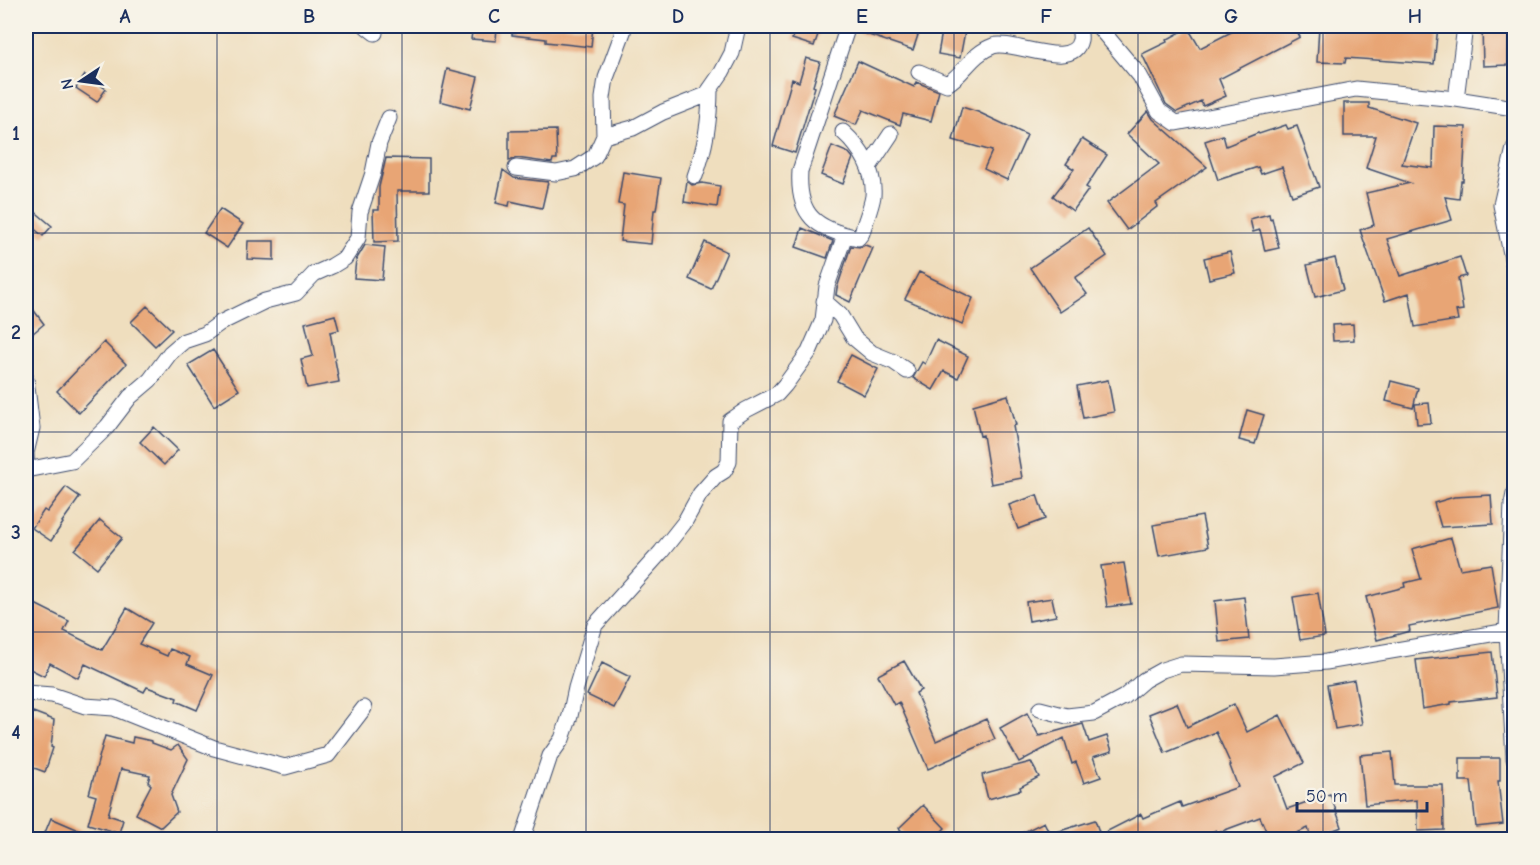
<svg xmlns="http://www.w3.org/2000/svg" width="1540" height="865" viewBox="0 0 1540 865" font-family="'Comic Neue',sans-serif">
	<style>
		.building { fill: #e8a574 }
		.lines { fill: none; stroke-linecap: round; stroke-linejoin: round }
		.minor-casing { stroke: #3b496c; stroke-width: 17 }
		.minor { stroke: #fff; stroke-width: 15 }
		.grid { fill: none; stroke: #1b2f5e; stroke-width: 1.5; stroke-opacity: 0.55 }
		.neatline { fill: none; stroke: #1b2f5e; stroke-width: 2 }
		.grid-label { font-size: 20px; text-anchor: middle; font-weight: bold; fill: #1b2f5e }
	</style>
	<rect width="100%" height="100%" fill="#f7f3e8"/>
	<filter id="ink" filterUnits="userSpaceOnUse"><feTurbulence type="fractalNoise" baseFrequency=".0167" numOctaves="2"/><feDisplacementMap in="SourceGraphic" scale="12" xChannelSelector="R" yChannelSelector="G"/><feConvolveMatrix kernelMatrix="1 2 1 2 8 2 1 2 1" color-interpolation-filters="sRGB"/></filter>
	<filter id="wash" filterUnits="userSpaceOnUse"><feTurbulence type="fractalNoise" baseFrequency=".008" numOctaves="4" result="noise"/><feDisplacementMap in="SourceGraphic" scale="24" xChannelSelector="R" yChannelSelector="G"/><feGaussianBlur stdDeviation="1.35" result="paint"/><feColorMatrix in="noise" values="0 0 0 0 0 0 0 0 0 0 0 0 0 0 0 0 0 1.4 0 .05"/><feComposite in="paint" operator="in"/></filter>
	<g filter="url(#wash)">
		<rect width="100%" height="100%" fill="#efdebe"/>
		<g id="blocks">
			<!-- building -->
			<path class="building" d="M473,26H497L496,41L471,39Z
				M512,26H593L591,47L546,42V39L512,35Z
				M797,26H821L814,46L792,39Z
				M858,26H921L913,50L857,31Z
				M943,26H966L960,58L938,54Z
				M1243,26H1294L1300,37L1219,79L1226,96L1203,106L1201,101L1177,112L1166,104L1142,54L1167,42L1166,40L1188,28L1200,48Z
				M1319,26H1371L1407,28V26H1438L1434,64L1346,58L1345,63L1317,62Z
				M1482,26H1508V65L1483,66Z
				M806,58L820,62L813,86L815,87L795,153L773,146L792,79L799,82Z
				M858,61L914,87L916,82L939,91L931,121L903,114L900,125L863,110L856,125L834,116Z
				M447,69L478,77L470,109L440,101Z
				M85,75L106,89L97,102L76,88Z
				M1344,103H1369V108L1416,123L1402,164L1433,168L1434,126L1466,127L1463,181H1461L1459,199L1445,197L1452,220L1387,239L1400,276L1460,257L1466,276L1458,278L1463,310L1456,311L1458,320L1415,327L1409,293L1385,301L1360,230L1374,225L1366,193L1410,183L1366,168L1376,136H1344Z
				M962,107L978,112L1027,135L1007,180L984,169L992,151L953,140Z
				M1148,111L1153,119L1207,167L1156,203L1158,206L1127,230L1107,203L1159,164L1127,134Z
				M1286,125L1288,129L1297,126L1319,187L1292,196L1282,167L1261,174L1258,167L1218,180L1205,141L1223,135L1226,146L1258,133L1259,134Z
				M556,130L557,159H553L552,163L517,158L509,161V131Z
				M1082,139L1107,155L1086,187L1089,189L1073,211L1053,196L1074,169L1066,164Z
				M832,146L849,153L853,158L843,184L821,175Z
				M386,158L429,159V191H397L398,241L374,242L373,210H379V187Z
				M503,170L514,178L548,182L542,208L510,201L509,206L496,203Z
				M623,172L661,178L656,210H654L651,244L620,241L624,205L618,204Z
				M687,181L692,185L702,183L720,186L717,207L684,202Z
				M26,204L52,226L43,236L26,222Z
				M220,209L243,224L227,248L204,233Z
				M1269,214L1270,219L1272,218L1279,248L1265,251L1260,230L1253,232L1250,219Z
				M802,228L833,241L827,258L796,247Z
				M1088,228L1107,256L1075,278L1087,294L1060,312L1030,268Z
				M248,241H274V260L247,259Z
				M705,242L727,252L711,289L689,279Z
				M365,245L385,247L382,280L354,278L356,260Z
				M865,245L873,248L850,302L836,295L837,288L851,246L861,247Z
				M1230,252L1235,273L1209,279L1204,258Z
				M1335,258L1343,290L1315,297L1307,265Z
				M919,272L973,298L962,324L905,299Z
				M26,300L44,324L26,339Z
				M147,306L172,330L155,346L131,322Z
				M335,315L339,330L330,332L339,382L307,388L301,359L313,356L305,323Z
				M1353,324L1354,340L1333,341L1332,325Z
				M936,340L968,356L958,378L944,371L933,390L913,378L922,362L925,364Z
				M104,342L126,364L79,413L57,391Z
				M213,350L239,390L214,406L188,365Z
				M851,355L878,369L864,395L837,381Z
				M1108,380L1114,412L1083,418L1077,386Z
				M1391,381L1418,388L1413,408L1386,401Z
				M1008,395L1016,425L1013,426L1022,478L991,484L983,435L980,436L973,405Z
				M1429,403L1431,423L1417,424L1415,404Z
				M1247,410L1264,415L1255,444L1239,440Z
				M154,427L178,450L164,465L140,442Z
				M66,487L80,497L62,522L63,523L51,541L32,528L44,510L47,512Z
				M1037,495L1045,519L1018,529L1009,505Z
				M1491,495L1493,524L1441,527L1434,503L1454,497Z
				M1202,516L1208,547L1159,556L1153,525Z
				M100,520L122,538L97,568L75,550Z
				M1451,538L1460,569L1491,564L1498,608L1409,626L1410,631L1377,640L1366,597L1405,587L1404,583L1421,579L1412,549Z
				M1124,563L1131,604L1107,607L1101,566Z
				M1318,593L1325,636L1300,640L1293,597Z
				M1244,597L1249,639L1219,642L1215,601Z
				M1052,598L1056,616L1029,621L1026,602Z
				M31,602L69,621L64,631L102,650L127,608L152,623L139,644L167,656L170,649L190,657L187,664L213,675L197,710L176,701L177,698L147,687L144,692L85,664L78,678L50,663L44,676L26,667V608Z
				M1492,652L1497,697L1451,702V704L1422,709L1416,660Z
				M904,661L921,690L916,693L936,741L986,719L995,739L928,769L899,702L894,705L878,675Z
				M602,663L630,677L614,708L587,695Z
				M1354,680L1362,724L1335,729L1327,685Z
				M1177,703L1187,727L1234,704L1247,732L1280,715L1304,763L1275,777L1287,809L1330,794L1342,827L1311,838L1308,828L1282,840H1270L1260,817L1217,833L1216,830L1195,840H1008L1044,822L1050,834L1095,820L1100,835L1141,814L1143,818L1180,802L1182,807L1238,787L1230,766L1231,765L1216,732L1165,753L1149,714Z
				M33,712L54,720L51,747L53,748L45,772L26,765V737Z
				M1027,713L1039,736L1083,724L1089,742L1107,736L1112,751L1093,757L1101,777L1084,783L1076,762L1072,764L1064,738L1019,762L1000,728Z
				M105,736L132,743L133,737L152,741V743L171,750L178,745L188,759L171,795L177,812L161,827L136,814L151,785L148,782L150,775L121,769L108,815L123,820L119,833L88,824L96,796L89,794Z
				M1392,752L1395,785H1443L1444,830L1418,831L1417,800L1365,805L1360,755Z
				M1460,758H1500V781H1498L1503,824L1476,827L1471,781H1460Z
				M1031,762L1039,777L1020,787L1021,790L988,799L982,775Z
				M923,805L945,828L933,840H909L899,828Z
				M51,818L102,840H42Z"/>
		</g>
	</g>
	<g filter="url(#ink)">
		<use href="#blocks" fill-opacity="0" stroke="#3b496c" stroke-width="1.5"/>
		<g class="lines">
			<defs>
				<path id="minor" d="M366,26L375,33
					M1098,26L1140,76L1159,111L1176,123L1356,89L1456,99L1514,108
					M919,72L947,84C965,73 971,54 993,46C1012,39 1073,72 1080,40C1081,36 1079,29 1079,26
					M1456,99L1465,26
					M843,132C861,148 875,171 873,196C871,209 865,221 862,233L858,238C816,229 797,216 800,171L848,26
					M604,136L633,128L663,112L706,95L722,72L732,53L738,26H740
					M1514,148L1501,205L1514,268
					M869,167L891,134
					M516,168L556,173L575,169L595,156L604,136L603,98L606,78L623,32L624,26
					M695,176C705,149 710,118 710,89
					M824,301L840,315L854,338L872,353L894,362L907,371
					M26,379L32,428L26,453L27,469
					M26,470L72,461L107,427L130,397L150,380L170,353L184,341L205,334L220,323L265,301L296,293L314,274L332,266L345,258L358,238L360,212L373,173L379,143L389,118
					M1514,494L1512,504L1507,630L1514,759
					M26,693L52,695L85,706L114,708L214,748L285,767L328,755L364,708
					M1040,709L1067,716L1094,713L1124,697L1144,680L1162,670L1181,664L1274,666L1326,662L1514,630
					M522,840L550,756L562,739L570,716L576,688L595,625L661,552L684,523L700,494L716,476L724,471L729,462L730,421L746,410L777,394L785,385L809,352L823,320L827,286L845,235"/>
			</defs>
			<!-- minor casing -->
			<use href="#minor" class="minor-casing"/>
			<!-- minor -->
			<use href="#minor" class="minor"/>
		</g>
	</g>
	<!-- grid -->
	<path class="grid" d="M217,26V840M402,26V840M586,26V840M770,26V840M954,26V840M1138,26V840M1323,26V840M26,233H1514M26,432H1514M26,632H1514"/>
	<!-- margin -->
	<rect width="1540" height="865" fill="none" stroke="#f7f3e8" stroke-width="66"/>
	<!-- north arrow -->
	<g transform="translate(81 81) rotate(257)" stroke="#f7f3e8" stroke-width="4.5" paint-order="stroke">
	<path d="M0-4.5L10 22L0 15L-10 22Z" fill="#1b2f5e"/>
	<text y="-9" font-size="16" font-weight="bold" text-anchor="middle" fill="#1b2f5e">N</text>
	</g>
	<!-- scale -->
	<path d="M1297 802v9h130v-9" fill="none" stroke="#1b2f5e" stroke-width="3"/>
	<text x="1306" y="802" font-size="18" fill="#1b2f5e" stroke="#f7f3e8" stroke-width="4.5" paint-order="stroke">50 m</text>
	<rect x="33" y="33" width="1474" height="799" class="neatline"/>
	<g class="grid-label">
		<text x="125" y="23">A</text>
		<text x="309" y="23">B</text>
		<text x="494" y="23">C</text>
		<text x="678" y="23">D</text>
		<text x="862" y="23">E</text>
		<text x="1046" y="23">F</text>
		<text x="1231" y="23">G</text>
		<text x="1415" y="23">H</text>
		<text x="16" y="140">1</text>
		<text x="16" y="339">2</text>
		<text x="16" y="539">3</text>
		<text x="16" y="739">4</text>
	</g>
</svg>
